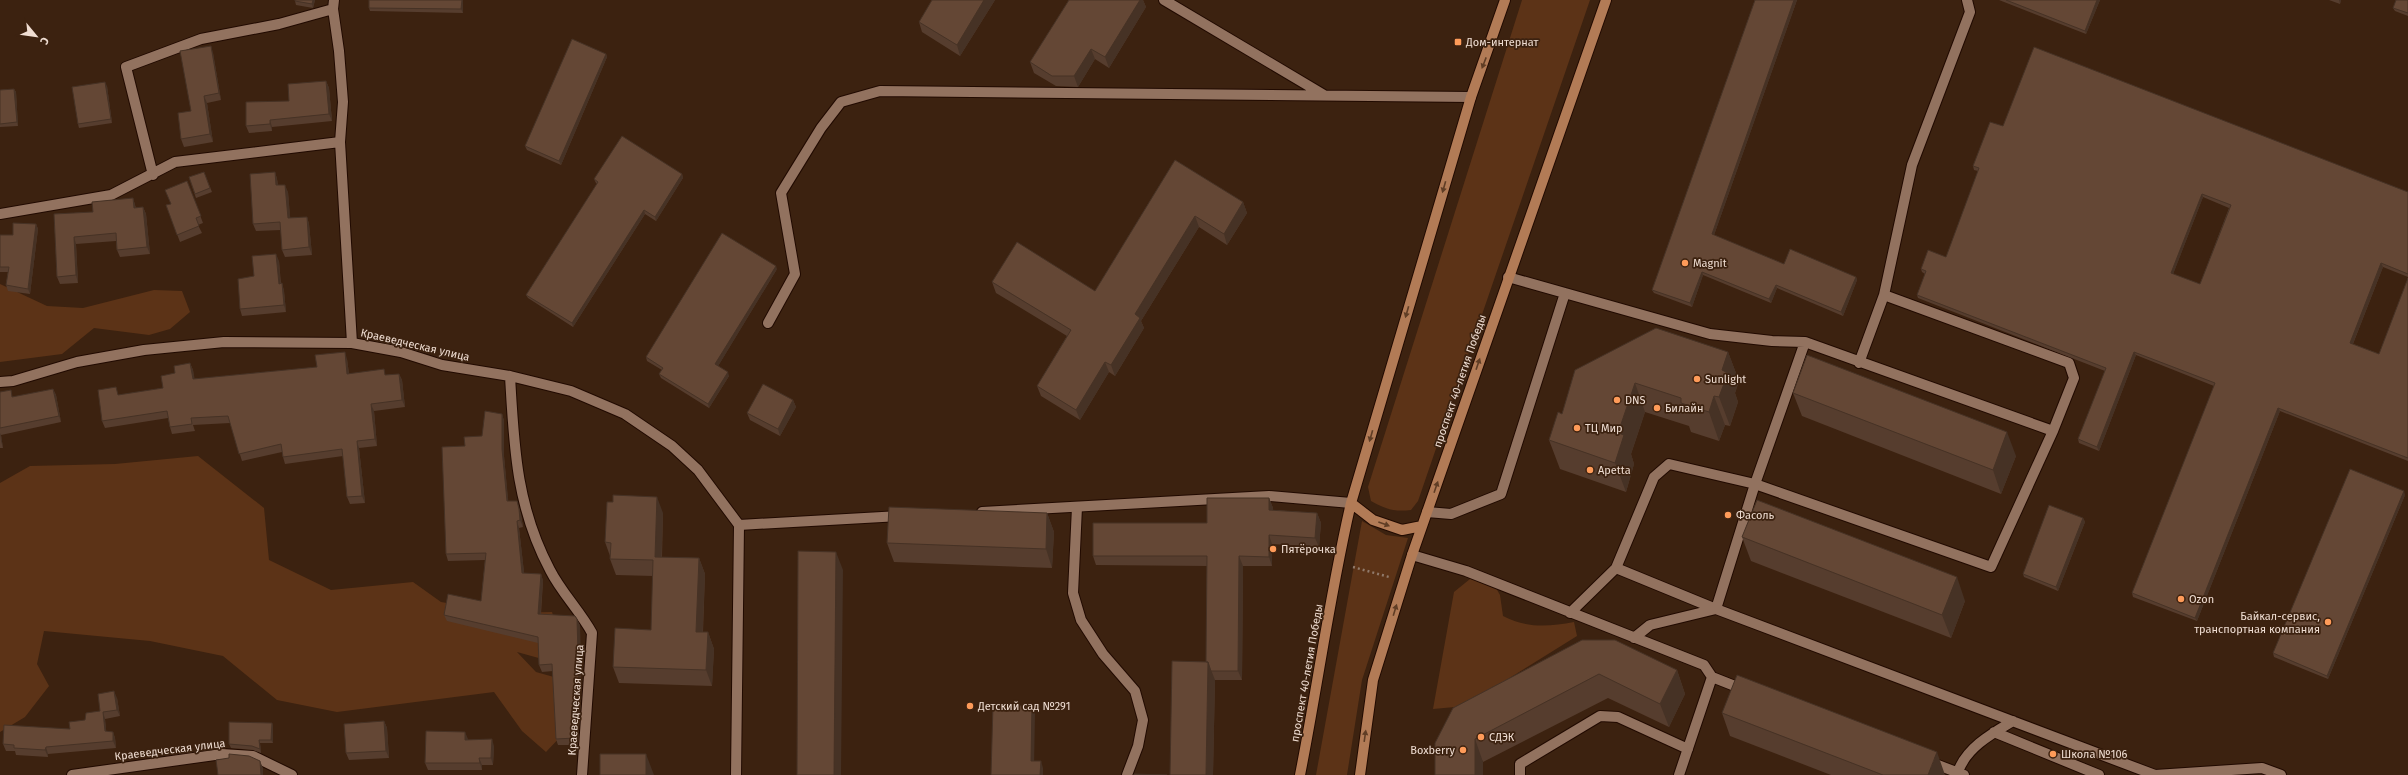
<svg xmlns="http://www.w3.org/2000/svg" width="2408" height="775" viewBox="0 0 2408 775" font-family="'Fira Sans',sans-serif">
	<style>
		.green { fill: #5c3317 }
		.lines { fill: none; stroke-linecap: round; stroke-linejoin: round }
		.service-casing { stroke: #210a00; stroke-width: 12 }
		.minor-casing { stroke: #210a00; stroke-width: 12 }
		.secondary-casing { stroke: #210a00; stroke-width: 12 }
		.path { stroke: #917b6c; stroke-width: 2.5; stroke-dasharray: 2 3; stroke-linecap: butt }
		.service { stroke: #92725f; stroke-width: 10 }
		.minor { stroke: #92725f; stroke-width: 10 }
		.secondary { stroke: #b27b56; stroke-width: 10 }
		.wall { fill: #563d2e; fill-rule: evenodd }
		.shaded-wall { fill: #463225 }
		.building { fill: #644735; stroke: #463225; fill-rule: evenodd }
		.oneway { fill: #5f3d25 }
		.poi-dot { fill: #fe9b59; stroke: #3c2210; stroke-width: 1.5 }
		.labels { text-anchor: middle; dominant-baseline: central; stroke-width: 3.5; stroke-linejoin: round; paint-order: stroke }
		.poi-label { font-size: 11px; fill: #efddd2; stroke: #3c2210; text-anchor: start }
		.street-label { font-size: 11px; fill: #efddd2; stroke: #3c2210 }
	</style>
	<rect width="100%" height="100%" fill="#3c2210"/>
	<!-- green -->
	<path class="green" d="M1522,0H1590L1418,501L1411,510C1394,512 1385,509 1371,501L1368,487Z
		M0,284L47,306L83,308L154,290L182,291L190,312L170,329L149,335L94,328L62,354L0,362Z
		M198,456L264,508L269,560L331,590L413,582L441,602L505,613L552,612L564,649L553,662L517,652L536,672L561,679L563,734L546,752L522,731L494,692L337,712L277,700L223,656L150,641L44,631L37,664L49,686L25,717L0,732V483L30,466L115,464Z
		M1362,521L1386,535L1408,538L1362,680L1347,775H1316Z
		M1470,579L1492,581L1500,595L1503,616C1526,628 1548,627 1574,622L1577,636L1500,684L1455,707L1433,709L1454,592Z"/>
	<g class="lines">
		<defs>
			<path id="service" d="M1164,0L1324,95
				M1508,277L1710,334L1772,341L1805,342L2053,431L1991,567L1755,484L1669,464L1654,477L1616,568L1570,613
				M1884,295L2069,363L2074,378L2053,431
				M768,323L795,274L781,193L821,128L841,102L880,91L1471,97
				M1859,363L1884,295L1912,165L1970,12L1967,0
				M1077,507L1073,593L1081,620L1103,654L1135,691L1143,720L1138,746L1127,775
				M1427,512L1451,514L1501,494L1565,293
				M1412,555L1466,571L1704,665L1712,677L1745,690
				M1616,568L1716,609L1755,484L1805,342
				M1634,638L1650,625L1716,609L2155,775L2262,768L2281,775
				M1994,732L2099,775
				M1930,762L1964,775
				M1958,772C1966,748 1991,734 2013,721
				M736,775L739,525
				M1520,775V764L1600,716L1618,717L1688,749
				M1679,775L1712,677"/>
			<path id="minor" d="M334,0L333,9L339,51L343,102L340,142L352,343
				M153,175L126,67L201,39L279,24L333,9
				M0,214L111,195L175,162L340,142
				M510,376C514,446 516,506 550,570C561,592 580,611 592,633L582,775
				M0,382L13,381L77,362L144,350L224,342L352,343L401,352L442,365L510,376L571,391L625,414L672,446L698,470L739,525L900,516
				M982,512L1269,496L1351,503
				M72,775L222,754L253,756L292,775"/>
			<path id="secondary" d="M1351,503L1373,520L1402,530L1422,526
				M1300,775C1318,684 1330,593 1351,503L1471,97L1505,0
				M1360,775L1373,680L1412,555L1606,0"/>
		</defs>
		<!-- service casing -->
		<use href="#service" class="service-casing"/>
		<!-- minor casing -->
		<use href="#minor" class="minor-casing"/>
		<!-- secondary casing -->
		<use href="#secondary" class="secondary-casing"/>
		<!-- path -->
		<path class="path" d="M1353,567L1389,577"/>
		<!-- service -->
		<use href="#service" class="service"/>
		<!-- minor -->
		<use href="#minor" class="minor"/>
		<!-- secondary -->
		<use href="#secondary" class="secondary"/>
	</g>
	<!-- wall -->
	<path class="wall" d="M295,0H315L313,8L296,5L295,1Z
		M369,0H463V13L370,11L369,8Z
		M995,0L960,56L922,32L919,22Z
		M1069,0H1143L1146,7L1109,68L1095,59L1078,87L1056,86L1034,73L1030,62Z
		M1755,0H1797L1714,235L1784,264L1856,277L1857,280L1843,316L1777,288L1771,303L1703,275L1692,307L1654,293L1652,290Z
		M1999,0H2100L2086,34Z
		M2329,0H2341L2340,4Z
		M2408,0V16L2395,11L2393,8Z
		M213,53L221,100L207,103L213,142L184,147L181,139L191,111Z
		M606,54L607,57L561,165L527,150L525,146Z
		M326,81L329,88L332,121L272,127V131L249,133L246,126Z
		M107,86L112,123L79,128L78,124Z
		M14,89L16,92L18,126L0,127V90Z
		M2003,126L2408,192V277L2383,267L2353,344L2379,354L2408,278V461L2280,411L2197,621L2133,597L2132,593L2214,386L2136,355L2099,451L2079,443L2078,439L2105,371L1918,298L1917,295L1925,274L1922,272L1921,269L1946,257L1978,171L1974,170L1973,166ZM2203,197L2229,208L2200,284L2173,274Z
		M1175,160L1243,202L1247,213L1227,245L1199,227L1141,321L1144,328L1115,376L1109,372L1080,420L1041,396L1037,386L1067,336L996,293L992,282L1095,291Z
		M204,172L212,192L196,198L189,177Z
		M275,172L277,179L278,185L288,192L290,218L307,217L309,224L312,255L285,257L282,250L281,230L256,231L253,224Z
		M682,174L683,178L656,221L645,214L573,327L528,298L526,295L597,184L596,183L594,179Z
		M187,181L203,223L198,225L202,233L180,242L166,205L171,204Z
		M133,198L135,205L136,208L143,207L146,214L150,254L120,257L117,250L116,241L76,244L78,283L60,284L57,277L54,214L93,212Z
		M36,224L38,229L30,294L8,291L6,285L8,272H0V235H13Z
		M279,261L281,284L282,283L284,291L286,312L242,316L240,309L254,276Z
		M777,269L718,366L729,376L709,408L661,378L659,374L662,370L647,361L646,357Z
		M1728,352L1739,381L1735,393L1738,402L1730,426L1725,425L1719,441L1691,432L1689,426L1645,412L1631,454L1634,464L1626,492L1560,469L1549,440L1562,414L1575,370Z
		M347,359L349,374L386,375L399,374L402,380L405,407L374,411L377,446L359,448L365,503L350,504L347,497L343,456L285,464L283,457L282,452L242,461L230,423L193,425L195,431L172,434L170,427L168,418L105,428L102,421L119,395L163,388L175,373L190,363L193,370L194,379L317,367Z
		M53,389L56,395L61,422L1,435L3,448H0V392L13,397Z
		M1793,393L2016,456L2001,494L1802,416Z
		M793,400L796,407L780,436L750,420L747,413Z
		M502,414L504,421V456L508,501H517L521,515L523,527L519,528L524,573L541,574L543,581L541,614L580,625L581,695L578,745H558L556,739L553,671L542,672L539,665L538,643L447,621L444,615L481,601L485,560L448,561L446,554L465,446L482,436Z
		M2405,495L2328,679L2274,657L2273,653Z
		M1269,498L1273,508V510L1317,513L1321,523L1319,547L1272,544V566H1243L1242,680H1215L1213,775H1170L1206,662L1207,566L1096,565L1093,556L1207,523Z
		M613,502L663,513L662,557L699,558L705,574L703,632H708L714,649L712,686L619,683L613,667L651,630L653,576L616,575L610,559V556L605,542Z
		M1047,513L1054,532L1052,568L894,562L887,543Z
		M2083,518L2085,522L2058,591L2024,577L2023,574Z
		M1742,537L1965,601L1951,638L1751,561Z
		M1582,640L1677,670L1685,694L1669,727L1608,698L1483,762L1453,708Z
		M117,698L120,716L105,719L106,731L113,732L115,738L116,748L48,754V757L16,755L15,751H6L3,744L70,729L100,711Z
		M1722,713L1945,775H1831L1730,736Z
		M384,721L387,728L389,758L349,760L346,753Z
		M272,723L273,726V743H260L261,753L253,750L231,748L229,744Z
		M468,739V740L494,746L493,765H482V770H428L425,763Z"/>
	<!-- shaded-wall -->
	<path class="shaded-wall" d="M313,0H315L313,8L312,4Z
		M462,0H463V13L461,9Z
		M984,0H995L960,56L957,45Z
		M1140,0H1143L1146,7L1109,68L1105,57Z
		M1794,0H1797L1713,238L1712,234Z
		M2097,0H2100L2086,34L2085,31Z
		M2339,0H2341L2340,4Z
		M211,46L213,53L221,100L219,93Z
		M1091,49L1095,59L1078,87L1074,76Z
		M606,54L607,57L561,165L559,161Z
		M326,81L329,88L332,121L329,114Z
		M105,82L107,86L112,123L111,119Z
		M14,89L16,92L18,126L17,122Z
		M204,96L207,103L213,142L210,134Z
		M270,120L272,127V131L270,124Z
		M275,172L277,179L279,192L276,185Z
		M682,174L683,178L656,221L655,217Z
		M285,185L288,192L291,226L288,218Z
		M2202,194L2203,197L2172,277L2171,273Z
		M133,198L135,205L136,215L134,208Z
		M1243,202L1247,213L1227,245L1224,234Z
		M143,207L146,214L150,254L147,247Z
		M644,210L645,214L573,327L572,323Z
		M1195,216L1199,227L1141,321L1144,328L1115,376L1111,365L1135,314Z
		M307,217L309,224L312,255L309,247Z
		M36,224L38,229L30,294L28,289Z
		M74,237L76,244L78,283L76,275Z
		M276,254L279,261L281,291L279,284Z
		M2381,263L2383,267L2352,346L2350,343Z
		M776,266L777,269L717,368L715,364Z
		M1702,272L1703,275L1692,307L1690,303Z
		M1856,277L1857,280L1843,316L1841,312Z
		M282,283L284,291L286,312L284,305Z
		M1776,285L1777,288L1771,303L1769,299Z
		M345,352L347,359L350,381L347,374Z
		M1728,352L1739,381L1735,393L1738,402L1730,426L1719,397L1722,370Z
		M2134,352L2136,355L2099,451L2097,447Z
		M1105,362L1109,372L1080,420L1076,410Z
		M190,363L193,370L196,386L193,379Z
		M728,372L729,376L709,408L708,404Z
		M399,374L402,380L405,407L402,400Z
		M1635,383L1645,412L1631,454L1634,464L1626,492L1615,463L1618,433Z
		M53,389L56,395L61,422L59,416Z
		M1714,396L1725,425L1719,441L1709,412Z
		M793,400L796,407L780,436L778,429Z
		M371,404L374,411L377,446L375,439Z
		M2278,408L2280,411L2197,621L2195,618Z
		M502,414L504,421V456L509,508L507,501L502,449Z
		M2007,432L2016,456L2001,494L1993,470Z
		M0,433L1,435L3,448L1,441Z
		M357,441L359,448L365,503L362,496Z
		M2404,491L2405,495L2328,679L2327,676Z
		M657,497L663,513L661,573L655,557Z
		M1269,498L1273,508V520L1269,510Z
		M517,501L521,515L523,527L520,520Z
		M1047,513L1054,532L1052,568L1046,549Z
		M1317,513L1321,523L1319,547L1315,538Z
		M2083,518L2085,522L2058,591L2056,587Z
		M517,521L519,528L525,580L522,573Z
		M1269,535L1272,544V566L1269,557Z
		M836,552L843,570L841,775H834Z
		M1239,556L1243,566L1242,680L1238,671Z
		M699,558L705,574L702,648L696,632Z
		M541,574L543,581L540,620L538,614Z
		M1957,577L1965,601L1951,638L1942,615Z
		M577,619L580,625L581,695L578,745L575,738Z
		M708,632L714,649L712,686L706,670Z
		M1208,662L1215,680L1213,775H1206Z
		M1677,670L1685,694L1669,727L1660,704Z
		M114,691L117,698L120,716L117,710Z
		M1032,706L1035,713L1034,768L1031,761Z
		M103,712L105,719L107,738L105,731Z
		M384,721L387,728L389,758L386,751Z
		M272,723L273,726V743L271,740Z
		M113,732L115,738L116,748L113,741Z
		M465,732L468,739V747L465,740Z
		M492,739L494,746L493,765L491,758Z
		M1475,739L1483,762V775H1475Z
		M259,740L260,743L261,753L260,749Z
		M46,747L48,754V757L45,750Z
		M1937,752L1945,775H1928Z
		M646,754L654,775H646Z
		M479,758L482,765V770L480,763Z
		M260,761L263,768V775H261Z
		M1041,761L1043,768V775H1040Z"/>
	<!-- building -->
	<path class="building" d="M295,0H313L312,4L295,1Z
		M369,0H462L461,9L369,8Z
		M932,0H984L957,45L919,22Z
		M1069,0H1140L1105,57L1091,49L1074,76H1052L1030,62Z
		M1755,0H1794L1712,234L1784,264L1790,249L1856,277L1841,312L1776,285L1769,299L1702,272L1690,303L1652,290Z
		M2006,0H2097L2085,31Z
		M2396,0H2408V13L2393,8Z
		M572,39L606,54L559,161L525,146Z
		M211,46L219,93L204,96L210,134L181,139L178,113L191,111L180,51Z
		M2034,47L2408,192V274L2381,263L2350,343L2379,354L2408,278V458L2278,408L2195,618L2132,593L2215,383L2134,352L2097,447L2078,439L2106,368L1917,295L1926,271L1921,269L1928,250L1946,257L1979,168L1973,166L1990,122L2003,126ZM2202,194L2231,205L2200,284L2171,273Z
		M326,81L329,114L270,120V124L246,126V102L289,101L288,84Z
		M105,82L111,119L78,124L72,87Z
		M14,89L17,122L0,124V90Z
		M622,136L682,174L655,217L644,210L572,323L526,295L598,182L594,179Z
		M1175,160L1243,202L1224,234L1195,216L1135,314L1140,318L1111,365L1105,362L1076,410L1037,386L1071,330L992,282L1017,242L1095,291Z
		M204,172L210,188L195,194L189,177Z
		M275,172L276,185H285L288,218L307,217L309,247L282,250L280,222L253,224L250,174Z
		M187,181L201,216L196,218L199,226L177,235L166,205L171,204L165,190Z
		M133,198L134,208L143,207L147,247L117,250L116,233L74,237L76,275L57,277L54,214L93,212L92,202Z
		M13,223L36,224L28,289L6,285L9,267H0V235H13Z
		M722,233L776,266L715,364L728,372L708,404L659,374L663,368L646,357Z
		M276,254L279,284L282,283L284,305L240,309L238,279L254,276L252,256Z
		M1656,328L1728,352L1722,370L1728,373L1719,397L1714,396L1709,412L1681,403V398L1635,383L1618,433L1624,435L1615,463L1549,440L1558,412L1562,414L1575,370Z
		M345,352L347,374L384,369L385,375L399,374L402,400L371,404L375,439L357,441L362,496L347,497L342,449L283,457L281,444L239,454L228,416L191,418L192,424L170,427L167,411L102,421L98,390L116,387L118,395L163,388L161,376L175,373L174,366L190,363L193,379L317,367L315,355Z
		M1807,355L2007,432L1993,470L1793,393Z
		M763,384L793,400L778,429L747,413Z
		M53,389L59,416L0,428V392L11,390L12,397Z
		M485,411L502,414V449L507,501H517L519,509L520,520L517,521L522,573L541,574L538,614L575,616L577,619L579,688L575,738L556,739L552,664L539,665L538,637L444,615L448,594L481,601L486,553L446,554L442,447L465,446L464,437L482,436Z
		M2350,469L2404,491L2327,676L2273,653Z
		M613,495L657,497L655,557L699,558L696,632H708L706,670L613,667L615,628L651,630L653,560L610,559L611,543L605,542L607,502H613Z
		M1207,498H1269V510L1317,513L1315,538L1269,535V557L1239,556L1238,671H1211L1208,662H1206L1207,556H1093V523H1207Z
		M1757,500L1957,577L1942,615L1742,537Z
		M2049,505L2083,518L2056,587L2023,574Z
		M889,507L1047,513L1046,549L887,543Z
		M798,551L836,552L834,775H797Z
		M1582,640H1615L1677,670L1660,704L1599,674L1475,739V775H1435V743L1453,708Z
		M1172,661L1208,662L1206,775H1170Z
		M1737,675L1937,752L1928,775H1883L1722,713Z
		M114,691L117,710L103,712L105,731L113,732V741L46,747L45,750L14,748V745L3,744L4,725L70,729L69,722L85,720L86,713L100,711L98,694Z
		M993,705L1032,706L1031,761H1041L1040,775H991Z
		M384,721L386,751L346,753L344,724Z
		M229,722L272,723L271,740H259L260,749L252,746L229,744Z
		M426,731L465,732V740L492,739L491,758H479L480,763H425Z
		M229,754L249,756L260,761L261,775H218L216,760L229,758Z
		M600,754H646V775H600Z
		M1134,774L1167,775H1134Z"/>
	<!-- one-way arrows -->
	<defs><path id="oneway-solid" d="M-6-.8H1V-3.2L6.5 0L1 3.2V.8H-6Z"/></defs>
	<g class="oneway">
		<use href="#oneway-solid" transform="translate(1484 63) rotate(111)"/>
		<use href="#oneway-solid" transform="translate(1444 187) rotate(106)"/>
		<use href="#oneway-solid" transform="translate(1407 312) rotate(106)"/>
		<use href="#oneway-solid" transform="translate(1478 364) rotate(-71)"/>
		<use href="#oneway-solid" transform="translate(1371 436) rotate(106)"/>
		<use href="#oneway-solid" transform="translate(1436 487) rotate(-71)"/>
		<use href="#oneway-solid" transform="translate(1384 524) rotate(20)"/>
		<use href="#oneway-solid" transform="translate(1395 610) rotate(-73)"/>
		<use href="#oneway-solid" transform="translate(1365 736) rotate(-82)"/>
	</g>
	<!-- markers -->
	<g class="poi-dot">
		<rect x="1454" y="38" width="8" height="8" rx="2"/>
		<circle cx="1685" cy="263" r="4"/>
		<circle cx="1697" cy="379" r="4"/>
		<circle cx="1617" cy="400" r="4"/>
		<circle cx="1657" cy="408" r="4"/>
		<circle cx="1577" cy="428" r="4"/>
		<circle cx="1590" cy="470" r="4"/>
		<circle cx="1728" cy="515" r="4"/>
		<circle cx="1273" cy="549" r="4"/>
		<circle cx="2181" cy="599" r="4"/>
		<circle cx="2328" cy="622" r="4"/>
		<circle cx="970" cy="706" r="4"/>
		<circle cx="1481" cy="737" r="4"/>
		<circle cx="1463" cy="750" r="4"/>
		<circle cx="2053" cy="754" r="4"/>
	</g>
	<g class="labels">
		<!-- poi labels -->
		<g class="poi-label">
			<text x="1466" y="42">Дом-интернат</text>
			<text x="1693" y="263">Magnit</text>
			<text x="1705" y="379">Sunlight</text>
			<text x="1625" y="400">DNS</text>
			<text x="1665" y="408">Билайн</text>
			<text x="1585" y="428">ТЦ Мир</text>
			<text x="1598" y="470">Apetta</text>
			<text x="1736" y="515">Фасоль</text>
			<text x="1281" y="549">Пятёрочка</text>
			<text x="2189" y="599">Ozon</text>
			<text x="2320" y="616" text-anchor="end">Байкал-сервис,<tspan x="2320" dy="13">транспортная компания</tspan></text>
			<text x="978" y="706">Детский сад №291</text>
			<text x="1489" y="737">СДЭК</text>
			<text x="1455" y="750" text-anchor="end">Boxberry</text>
			<text x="2061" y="754">Школа №106</text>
		</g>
		<!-- street labels -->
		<g class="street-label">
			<text transform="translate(415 345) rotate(13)">Краеведческая улица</text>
			<text transform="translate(1460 381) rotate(-71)">проспект 40-летия Победы</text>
			<text transform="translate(1307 673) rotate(-80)">проспект 40-летия Победы</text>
			<text transform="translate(576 700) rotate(-86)">Краеведческая улица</text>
			<text transform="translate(170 750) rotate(-7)">Краеведческая улица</text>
		</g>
	</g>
	<!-- north arrow -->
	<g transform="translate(36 36) rotate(119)" stroke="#3c2210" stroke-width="3" paint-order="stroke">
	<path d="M0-3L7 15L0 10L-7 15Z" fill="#efddd2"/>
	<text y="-6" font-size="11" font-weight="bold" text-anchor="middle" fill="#efddd2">С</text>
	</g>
</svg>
